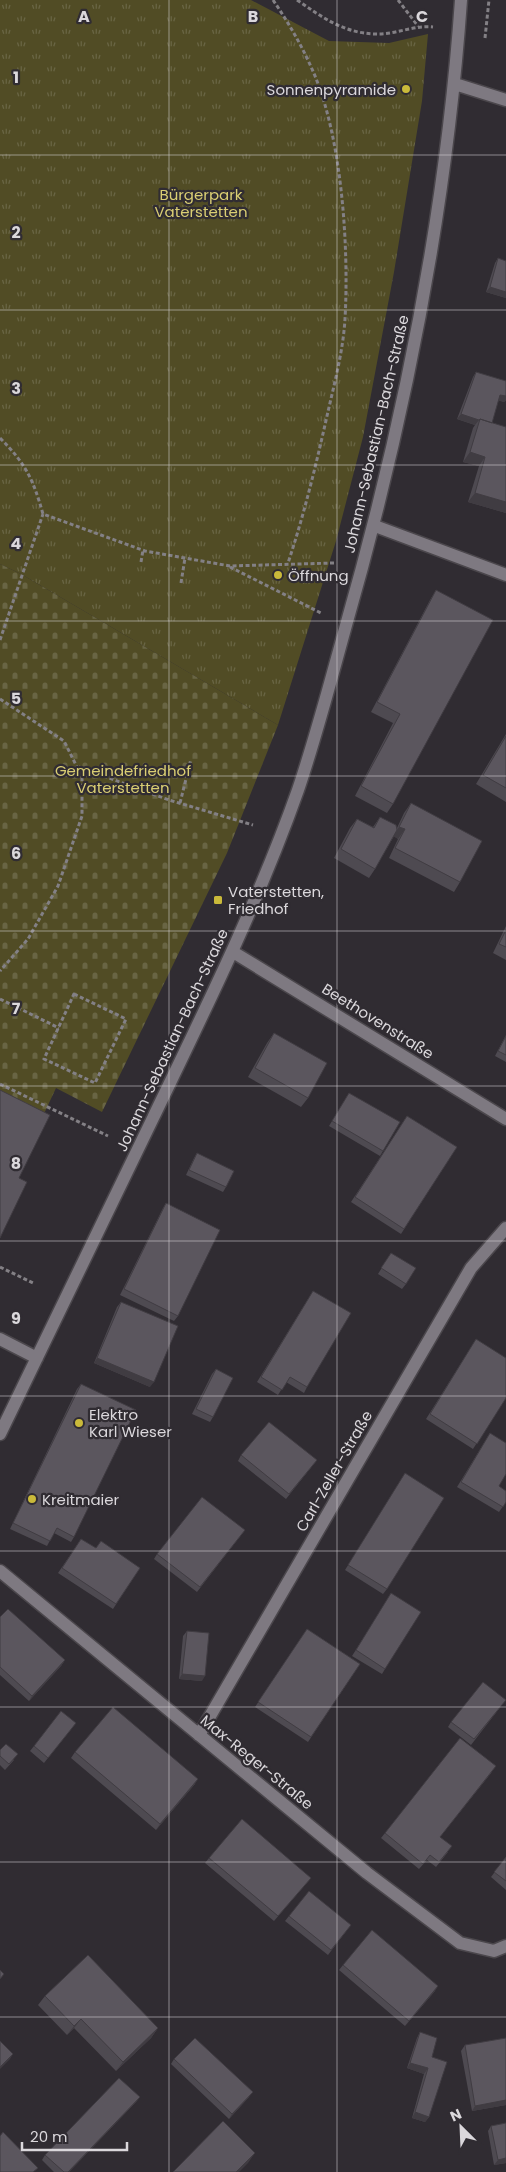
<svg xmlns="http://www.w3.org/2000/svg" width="506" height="2172" viewBox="0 0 506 2172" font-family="Poppins,sans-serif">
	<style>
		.grass { fill: url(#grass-tufts) }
		.cemetery { fill: url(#cemetery-stones) }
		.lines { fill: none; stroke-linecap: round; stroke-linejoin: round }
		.minor-casing { stroke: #4b474c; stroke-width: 15 }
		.path { stroke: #838085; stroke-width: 3; stroke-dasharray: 4 2.5; stroke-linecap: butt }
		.minor { stroke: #7e7981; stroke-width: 12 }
		.wall { fill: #4e4a51 }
		.shaded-wall { fill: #403c42 }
		.building { fill: #5b565e; stroke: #403c42 }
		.grid { fill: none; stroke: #dbd8dc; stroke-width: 1; stroke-opacity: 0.55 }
		.poi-dot { fill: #caba3a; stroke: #302c32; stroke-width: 2 }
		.labels { text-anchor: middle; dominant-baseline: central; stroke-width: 4.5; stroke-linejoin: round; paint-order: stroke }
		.poi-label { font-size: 15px; fill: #dbd8dc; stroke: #302c32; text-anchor: start }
		.park-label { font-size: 15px; fill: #dace73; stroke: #302c32 }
		.street-label { font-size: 15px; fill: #dbd8dc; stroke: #302c32 }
		.grid-label { font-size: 16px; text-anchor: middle; font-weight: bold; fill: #dbd8dc; stroke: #302c32; stroke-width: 4.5; stroke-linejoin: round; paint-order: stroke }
	</style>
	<defs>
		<pattern id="grass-tufts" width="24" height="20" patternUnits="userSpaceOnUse" patternTransform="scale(1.25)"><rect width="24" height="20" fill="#514c25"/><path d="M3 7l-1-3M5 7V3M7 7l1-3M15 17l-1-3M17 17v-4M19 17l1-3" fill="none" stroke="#696544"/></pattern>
		<pattern id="cemetery-stones" width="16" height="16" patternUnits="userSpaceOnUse" patternTransform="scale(1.25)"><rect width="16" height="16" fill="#514c25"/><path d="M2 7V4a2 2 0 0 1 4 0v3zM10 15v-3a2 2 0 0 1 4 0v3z" fill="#696544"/></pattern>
	</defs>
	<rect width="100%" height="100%" fill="#302c32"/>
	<!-- grass -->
	<path class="grass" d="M0,0H251L329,41L389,43L428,34L422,101L394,272L363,437L336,541L278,725L21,574L0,564Z"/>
	<!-- cemetery -->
	<path class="cemetery" d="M0,564L21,574L278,725L227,853L102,1112L56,1088L42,1118L0,1155Z"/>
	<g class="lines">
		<defs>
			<path id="minor" d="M455,84L506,100
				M375,526L506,575
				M233,952L506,1119
				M0,1339L37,1358
				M0,1434C51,1328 102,1223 153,1118C205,1010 258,903 298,790C316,737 330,683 345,629C404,423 446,214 461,0
				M0,1571L367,1873L460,1943L494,1951L506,1946
				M199,1735L471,1268L506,1228"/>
		</defs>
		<!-- minor casing -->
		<use href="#minor" class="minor-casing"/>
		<!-- path -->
		<path class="path" d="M273,0C288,22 301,44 312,69C342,135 349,247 345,319C343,352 334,385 327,416C316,465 304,515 288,563
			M297,0C322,17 343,33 375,34C395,35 413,25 433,27
			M398,0L418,26
			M485,38L489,0
			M0,438C26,464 33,479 43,514L145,551L230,566L334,563
			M141,562L143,550
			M230,567L321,613
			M181,583L185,558
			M0,640L43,514
			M0,699L64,741L82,777V816L58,886L28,939L0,971
			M79,767L169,800L253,825
			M180,803L191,759
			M74,994L126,1019L95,1083L44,1059Z
			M0,999L59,1028
			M0,1084L108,1136
			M0,1267L35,1284"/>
		<!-- minor -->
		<use href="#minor" class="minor"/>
	</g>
	<!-- wall -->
	<path class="wall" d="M498,258L506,298L486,292L495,263Z
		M476,372L506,381V400L504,402L498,400L492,423L506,513L468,502L479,466L463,462L473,428L475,425L457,419L473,377Z
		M436,590L393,804L387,813L355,796L393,723L371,712L430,600Z
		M506,734V802L476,784Z
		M411,803L460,882L454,892L389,858L398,839L394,836L375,869L369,878L334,858L350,828L357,819L373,827L380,817L397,828L404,813Z
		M506,926V960L493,953Z
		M274,1033L308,1098L301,1107L248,1077L267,1043Z
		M506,1035V1062L495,1056Z
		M349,1093L383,1151L380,1156L329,1126Z
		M407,1116L457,1147L401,1234L351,1202Z
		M197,1153L226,1187L223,1192L186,1175L194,1158Z
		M166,1203L178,1316L174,1321L120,1295L163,1208Z
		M391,1253L406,1284L402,1289L378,1274Z
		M313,1291L307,1387L304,1393L286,1382L278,1395L257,1382Z
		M121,1302L150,1387L94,1363L117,1307Z
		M473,1344L506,1398L473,1449L426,1419Z
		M216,1369L213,1417L210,1422L192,1414L212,1374Z
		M81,1384L74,1537L71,1542L54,1533L47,1546L10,1529L77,1389Z
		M490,1433L499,1486L506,1502L499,1512L457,1487Z
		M241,1455L317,1460L286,1499L238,1461Z
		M402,1479L387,1589L383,1594L345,1570Z
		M245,1530L197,1592L154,1559L157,1554Z
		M81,1539L96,1548L140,1568L113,1609L58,1573Z
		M388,1599L385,1669L382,1674L352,1656Z
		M0,1617L65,1660L61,1666L29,1701L0,1675Z
		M307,1629L360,1664L308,1742L255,1707Z
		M187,1631L202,1681L179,1679L183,1636Z
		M502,1705L471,1745L448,1727L451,1722Z
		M72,1728L44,1763L30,1751L34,1746Z
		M0,1750L14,1760L5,1770L0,1765Z
		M75,1752L195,1784L156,1830L71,1758Z
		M492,1772L440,1837L448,1852L436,1867L427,1860L419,1869L381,1838L385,1833Z
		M506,1857V1890L491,1877Z
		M209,1858L311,1878L274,1921L205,1863Z
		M289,1916L347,1930L328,1955L285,1921Z
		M343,1965L435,1991L405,2026L339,1970Z
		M45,1996L158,2028L151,2038L116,2071L74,2028L67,2035L38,2005Z
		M420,2032L432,2057L429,2117L425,2122L412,2118L424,2074L407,2068L417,2038Z
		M465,2045L506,2105L472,2111L461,2051Z
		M174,2059L249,2097L229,2119L171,2064Z
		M140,2097L136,2102L69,2172H54L42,2160L45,2155Z
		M506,2123V2163L494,2165L488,2131L491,2126Z"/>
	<!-- shaded-wall -->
	<path class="shaded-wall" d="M490,287L506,292V298L486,292Z
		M500,395L506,396V400L504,402L496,400Z
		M461,414L479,420L475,425L457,419Z
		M470,452L485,457L479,466L463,462Z
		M475,493L506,502V513L468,502Z
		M399,827L405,829L398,839L393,836Z
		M97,1358L154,1382L150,1387L94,1363Z
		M65,1660L61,1666L29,1701L32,1696Z
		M182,1674L205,1676L202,1681L179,1679Z
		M198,1779L195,1784L156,1830L160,1824Z
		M438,1986L435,1991L405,2026L409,2021Z
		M81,2019L74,2028L67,2035L74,2026Z
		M158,2028L151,2038L116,2071L123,2062Z
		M13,2054L10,2059L0,2069V2067Z
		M410,2063L428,2068L424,2074L407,2068Z
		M253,2092L249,2097L229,2119L232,2114Z
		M140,2097L136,2102L69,2172H68Z
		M506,2100V2105L472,2111L475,2106Z
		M415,2112L429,2117L425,2122L412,2118Z
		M255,2153L248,2163L239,2172H236Z
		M506,2158V2163L494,2165L498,2160Z"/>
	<!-- building -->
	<path class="building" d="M498,258L506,261V292L490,287Z
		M476,372L506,381V396L500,395L492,423L480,419L479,420L461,414Z
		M480,419L506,427V502L475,493L485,457L470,452Z
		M436,590L493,620L393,804L361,786L400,714L377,702Z
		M506,736V788L483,775Z
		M411,803L482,841L460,882L395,848L405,829L399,827Z
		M380,817L396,825L397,830L375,869L341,849L357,819L374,828Z
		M506,930V947L499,944Z
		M274,1033L327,1063L308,1098L255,1068Z
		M506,1036V1055L498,1051Z
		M0,1090L50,1115L19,1178L27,1182L0,1238Z
		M349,1093L400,1122L383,1151L332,1121Z
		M407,1116L457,1147L404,1229L355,1197Z
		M197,1153L234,1171L226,1187L189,1170Z
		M166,1203L220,1230L178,1316L124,1289Z
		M391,1253L416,1268L406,1284L381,1268Z
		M313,1291L351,1313L307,1387L290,1377L282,1390L261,1377Z
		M121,1302L178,1326L154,1382L97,1358Z
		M476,1339L506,1358V1398L477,1444L430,1414Z
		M216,1369L233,1378L213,1417L196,1409Z
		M81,1384L136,1410L74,1537L57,1528L50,1541L13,1523Z
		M269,1422L317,1460L289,1494L241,1455Z
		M490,1433L506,1443V1474L499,1486L506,1491V1502L503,1507L461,1482Z
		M405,1473L444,1498L387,1589L348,1565Z
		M202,1497L245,1530L200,1587L157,1554Z
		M81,1539L96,1548L101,1541L140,1568L116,1604L62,1568Z
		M391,1593L421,1612L385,1669L356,1650Z
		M8,1609L65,1660L32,1696L0,1667V1617Z
		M307,1629L360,1664L311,1737L258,1702Z
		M187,1631L209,1633L205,1676L182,1674Z
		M483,1682L506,1700L474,1739L451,1722Z
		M113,1707L198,1779L160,1824L75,1752Z
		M61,1711L76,1723L48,1758L34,1746Z
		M460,1738L496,1766L440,1837L452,1846L439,1862L430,1855L423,1864L385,1833Z
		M6,1744L18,1754L9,1764L0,1756V1750Z
		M242,1819L311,1878L278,1916L209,1858Z
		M506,1857V1881L494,1872Z
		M309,1891L351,1925L331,1950L289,1916Z
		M372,1930L438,1986L409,2021L343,1965Z
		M88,1955L158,2028L123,2062L81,2019L74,2026L45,1996Z
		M0,1970L4,1974L0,1979Z
		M420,2032L437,2038L432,2057L447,2062L429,2117L415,2112L428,2068L410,2063Z
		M195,2038L253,2092L232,2114L174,2059Z
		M506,2038V2100L475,2106L465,2045Z
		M0,2041L13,2054L0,2067Z
		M119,2078L140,2097L68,2172H64L45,2155Z
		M223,2121L255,2153L236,2172H173Z
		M506,2123V2158L498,2160L491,2126Z
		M3,2132L38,2168L33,2172H0V2136Z"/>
	<!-- grid -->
	<path class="grid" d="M169,0V2172M337,0V2172M0,155H506M0,310H506M0,465H506M0,621H506M0,776H506M0,931H506M0,1086H506M0,1241H506M0,1396H506M0,1551H506M0,1707H506M0,1862H506M0,2017H506"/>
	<!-- markers -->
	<g class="poi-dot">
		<circle cx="406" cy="89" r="5"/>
		<circle cx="278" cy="575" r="5"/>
		<rect x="213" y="895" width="10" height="10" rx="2.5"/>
		<circle cx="79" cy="1423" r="5"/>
		<circle cx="32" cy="1499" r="5"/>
	</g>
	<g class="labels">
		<!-- poi labels -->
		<g class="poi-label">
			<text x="396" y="89" text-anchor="end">Sonnenpyramide</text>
			<text x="288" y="575">Öffnung</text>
			<text x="228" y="891">Vaterstetten,<tspan x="228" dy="17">Friedhof</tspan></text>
			<text x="89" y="1414">Elektro<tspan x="89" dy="17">Karl Wieser</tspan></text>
			<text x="42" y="1499">Kreitmaier</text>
		</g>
		<!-- park labels -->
		<g class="park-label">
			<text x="201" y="194">Bürgerpark<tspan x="201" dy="17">Vaterstetten</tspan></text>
			<text x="123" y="770">Gemeindefriedhof<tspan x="123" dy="17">Vaterstetten</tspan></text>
		</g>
		<!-- street labels -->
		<g class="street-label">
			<text transform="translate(376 434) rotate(-77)">Johann-Sebastian-Bach-Straße</text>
			<text transform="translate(378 1021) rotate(32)">Beethovenstraße</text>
			<text transform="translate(172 1040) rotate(-65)">Johann-Sebastian-Bach-Straße</text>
			<text transform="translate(334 1471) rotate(-60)">Carl-Zeller-Straße</text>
			<text transform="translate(257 1762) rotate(39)">Max-Reger-Straße</text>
		</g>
	</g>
	<g class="grid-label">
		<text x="84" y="22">A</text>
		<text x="253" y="22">B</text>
		<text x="422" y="22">C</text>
		<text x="16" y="83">1</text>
		<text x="16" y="238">2</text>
		<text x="16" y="394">3</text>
		<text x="16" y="549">4</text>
		<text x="16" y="704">5</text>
		<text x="16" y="859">6</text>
		<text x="16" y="1014">7</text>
		<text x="16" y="1169">8</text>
		<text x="16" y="1324">9</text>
	</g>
	<!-- north arrow -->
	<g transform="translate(461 2127) rotate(336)" stroke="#302c32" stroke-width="4" paint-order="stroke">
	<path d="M0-4L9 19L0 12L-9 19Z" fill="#dbd8dc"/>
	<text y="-8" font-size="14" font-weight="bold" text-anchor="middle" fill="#dbd8dc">N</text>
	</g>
	<!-- scale -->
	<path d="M22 2142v8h105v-8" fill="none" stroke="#dbd8dc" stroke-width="2.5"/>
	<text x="30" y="2142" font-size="15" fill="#dbd8dc" stroke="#302c32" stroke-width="4" paint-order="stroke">20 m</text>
</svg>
